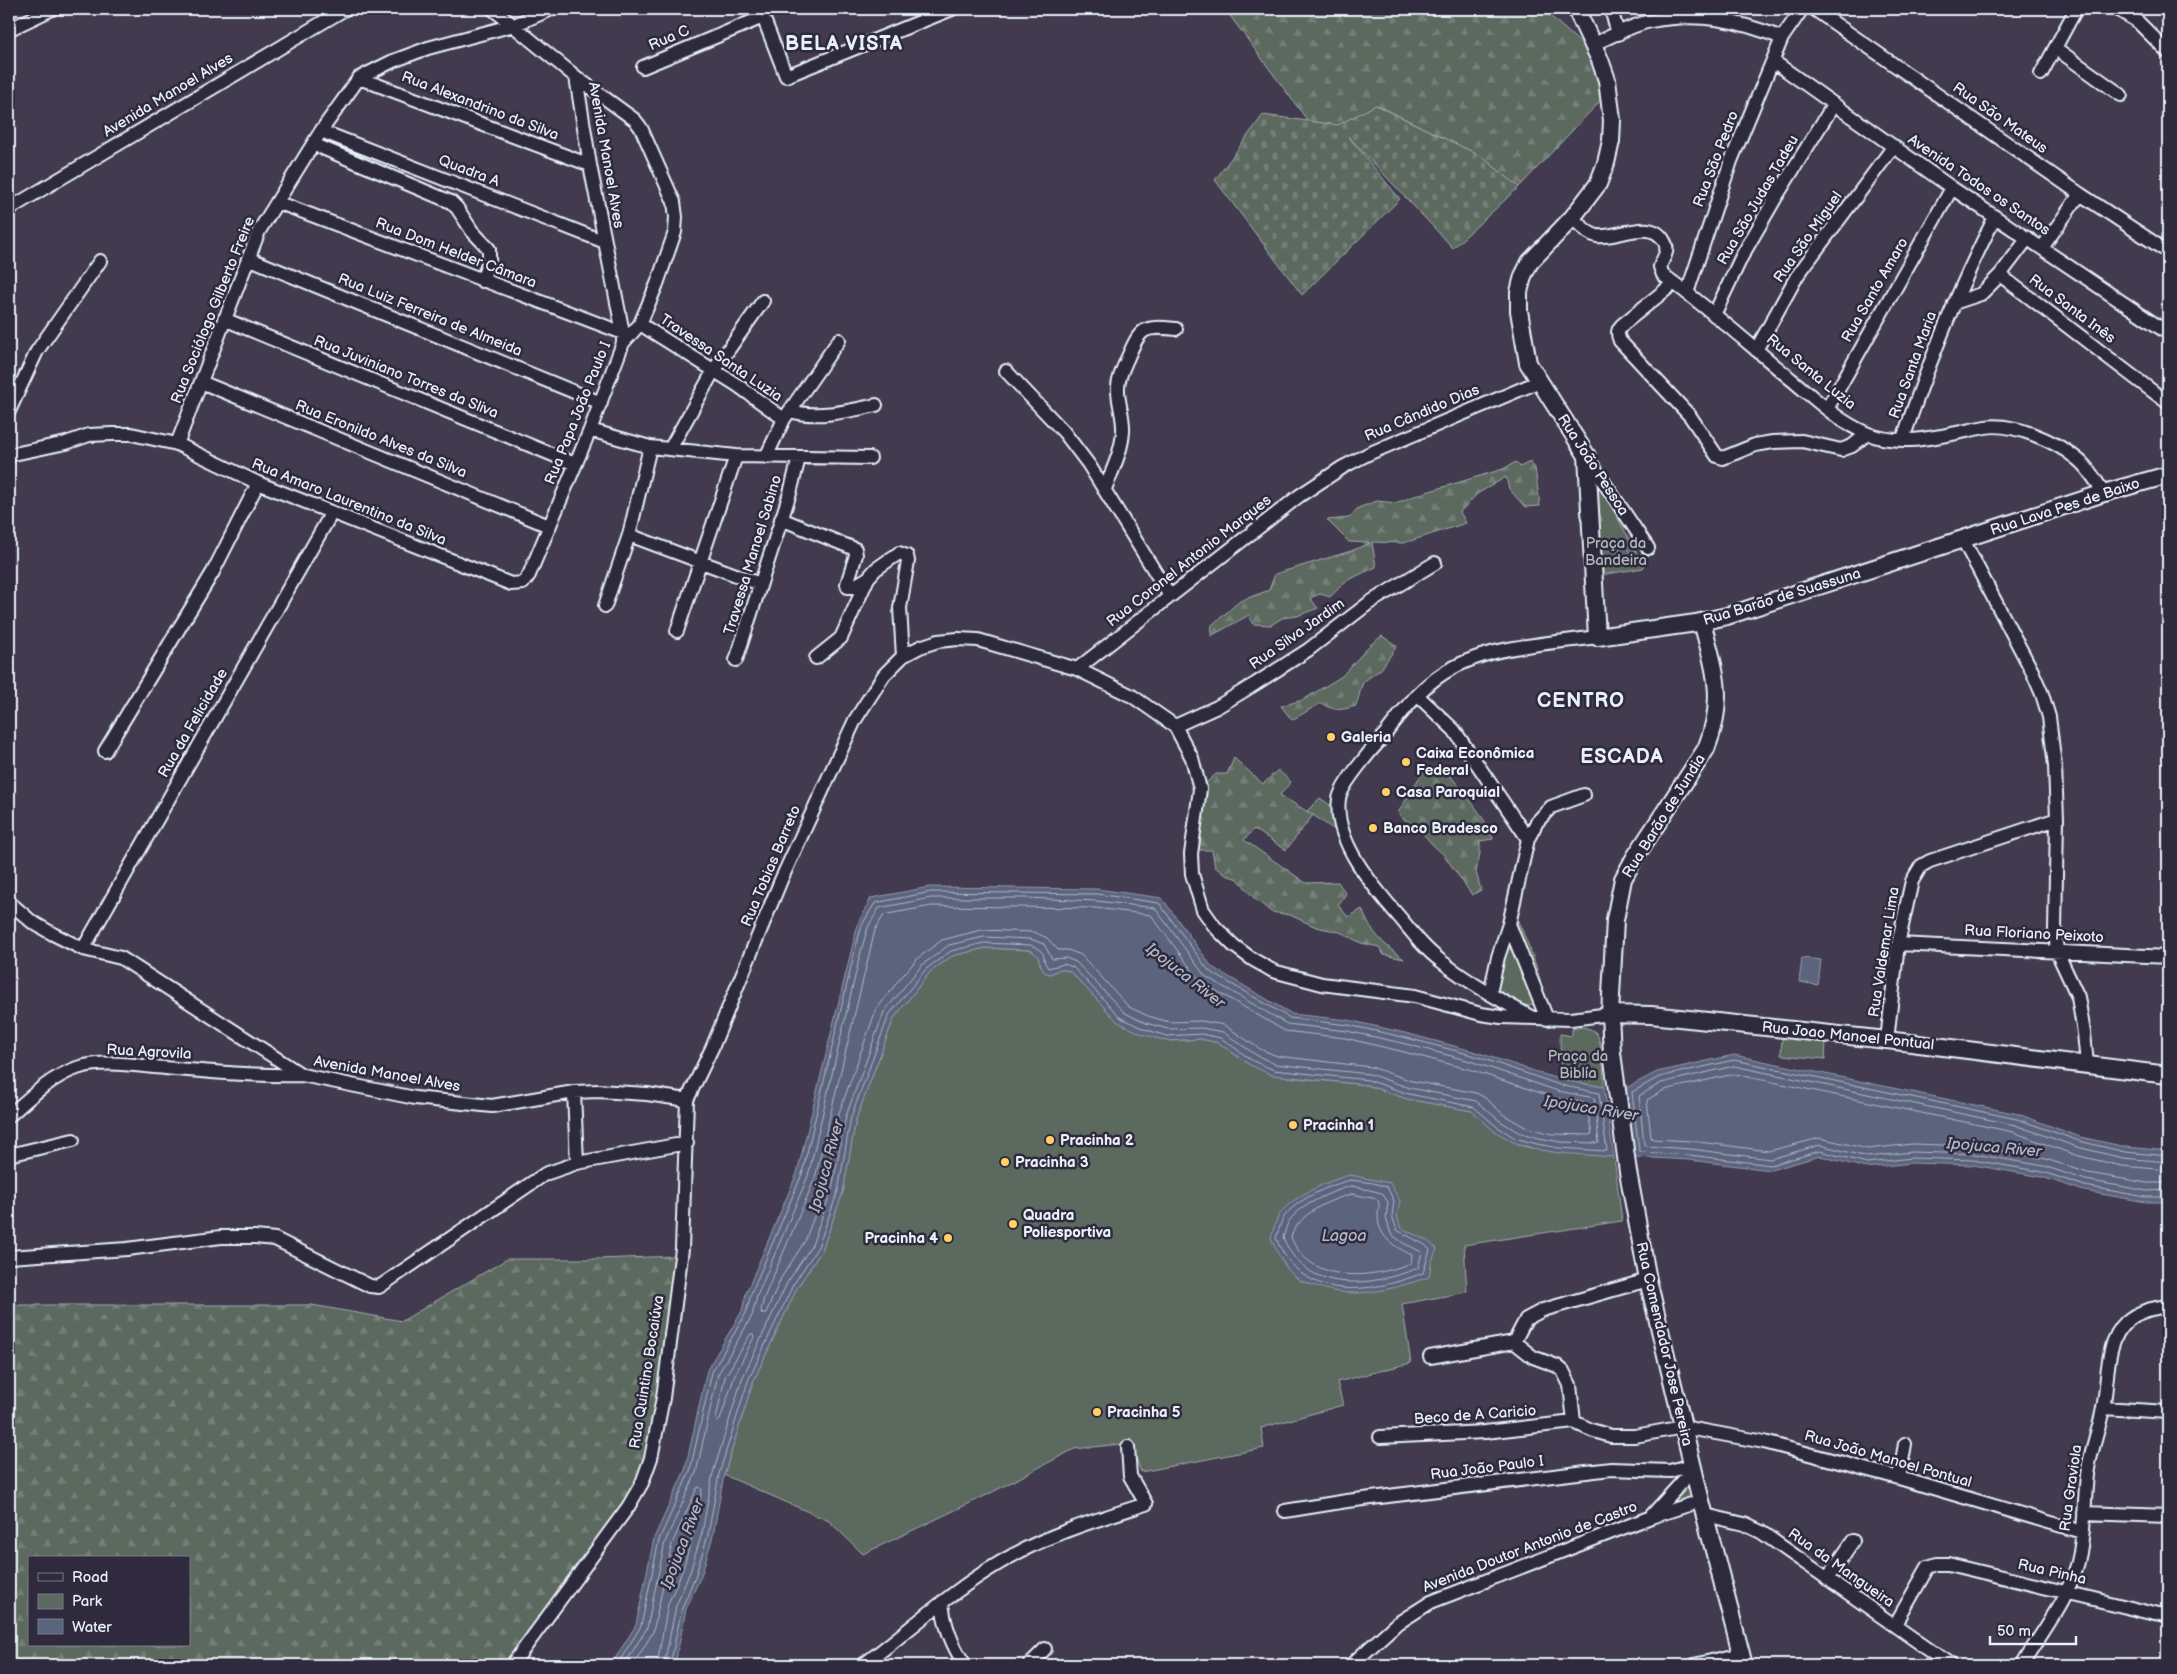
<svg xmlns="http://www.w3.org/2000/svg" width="2177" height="1674" viewBox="0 0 2177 1674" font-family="'Balsamiq Sans',sans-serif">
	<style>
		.forest { fill: url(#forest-firs); stroke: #a2adac; fill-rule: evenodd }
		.cemetery { fill: url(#cemetery-stones); stroke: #a2adac }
		.green { fill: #5c695f; stroke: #a2adac }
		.water { fill: #5b647d; stroke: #939cae }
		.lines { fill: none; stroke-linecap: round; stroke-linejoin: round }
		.shore { stroke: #b0b9c7; stroke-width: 1 }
		.minor-casing { stroke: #e8f1f8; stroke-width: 16 }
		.tertiary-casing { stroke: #e8f1f8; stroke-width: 20 }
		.minor { stroke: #2f2a3d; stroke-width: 12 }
		.tertiary { stroke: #2f2a3d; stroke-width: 16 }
		.poi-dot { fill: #ffd166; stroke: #2f2a3d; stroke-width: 2 }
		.labels { text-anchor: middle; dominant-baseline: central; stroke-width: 5; stroke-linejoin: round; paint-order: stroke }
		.street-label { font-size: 15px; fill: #e8f1f8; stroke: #2f2a3d }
		.park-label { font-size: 15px; fill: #b0bbbb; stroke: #2f2a3d }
		.poi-label { font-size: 15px; font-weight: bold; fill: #e8f1f8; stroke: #2f2a3d; text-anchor: start }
		.water-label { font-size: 16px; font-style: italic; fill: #b0b9c7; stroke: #2f2a3d }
		.district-label { font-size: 20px; font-weight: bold; letter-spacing: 1px; fill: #e8f1f8; stroke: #2f2a3d }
	</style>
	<defs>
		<pattern id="forest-firs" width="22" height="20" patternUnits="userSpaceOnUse" patternTransform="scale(1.25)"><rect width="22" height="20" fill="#5c695f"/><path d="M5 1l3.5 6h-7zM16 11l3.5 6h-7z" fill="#737f77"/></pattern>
		<pattern id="cemetery-stones" width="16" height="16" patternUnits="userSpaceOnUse" patternTransform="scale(1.25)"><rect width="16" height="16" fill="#5c695f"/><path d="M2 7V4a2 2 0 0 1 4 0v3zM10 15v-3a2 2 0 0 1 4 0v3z" fill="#737f77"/></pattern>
	</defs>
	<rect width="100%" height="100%" fill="#423a4f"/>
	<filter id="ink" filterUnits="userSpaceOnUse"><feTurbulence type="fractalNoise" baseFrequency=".02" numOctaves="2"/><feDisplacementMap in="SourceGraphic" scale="10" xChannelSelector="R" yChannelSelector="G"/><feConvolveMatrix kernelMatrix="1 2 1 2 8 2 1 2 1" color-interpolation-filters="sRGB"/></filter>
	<g filter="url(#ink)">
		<!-- forest -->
		<path class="forest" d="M1225,9H1547L1548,14L1602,62L1603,98L1519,187L1480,156L1377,105L1319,136Z
			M1516,462L1520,467L1530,462L1535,468L1540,506L1525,507L1509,489L1506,477L1477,494L1460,512L1466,523L1404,543L1372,542L1376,567L1346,581L1330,597L1320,594L1310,598L1318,608L1297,616L1282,618L1271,625L1253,624L1249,615L1211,636L1212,625L1240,601L1269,590L1275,574L1351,551L1370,543L1349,542L1327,520L1349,518L1358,508L1377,501L1396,503L1420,494L1503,469Z
			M1382,636L1397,646L1381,669L1363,682L1356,706C1341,710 1335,712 1321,703L1292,720L1281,706L1303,700L1342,676L1370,645Z
			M1234,758L1263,784L1278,770L1291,782L1280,795L1313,815L1286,850L1254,829L1244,840L1306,883L1338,882L1346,894L1338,905L1348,917L1362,909C1369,931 1385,946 1404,959L1384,955L1379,947L1361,943L1340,932L1316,927L1290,915L1271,912L1253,897L1238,879L1226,875L1215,867L1212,850H1199L1206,783L1216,774H1227Z
			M1440,764C1458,785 1484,813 1493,839L1480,841V853L1476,872L1481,890L1472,895L1444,855L1432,844L1416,826L1402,818L1398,813L1422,773Z
			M677,1256L653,1441L627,1513L502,1665H9V1305H312L402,1321L507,1259H598ZM29,1558H189V1645H29Z"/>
		<!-- cemetery -->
		<path class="cemetery" d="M1376,105L1481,156L1519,187L1453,248L1348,136L1400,199L1302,295L1215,180L1263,115L1338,125Z"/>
		<!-- green -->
		<path class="green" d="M1597,485L1600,486L1644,566L1643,568L1601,575L1595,486Z
			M1320,798L1343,814L1345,837L1307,811Z
			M1511,906C1525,937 1541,969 1544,1004L1522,1006L1491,991Z
			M985,948L1029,950C1037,953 1040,956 1040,965L1050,974L1060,969L1070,971L1118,1022L1167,1041L1201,1039L1219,1043L1250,1065L1287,1077L1367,1085L1407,1099L1472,1111L1520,1145L1535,1149L1614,1157L1622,1221L1464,1245L1467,1292L1402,1304L1411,1363L1337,1382L1343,1405L1261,1428L1264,1448L1141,1472L1131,1443L1074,1449L989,1494L863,1554L829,1521L724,1475L753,1382L797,1288L822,1250L843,1192L856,1119L894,1018L930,972L952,956Z
			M1582,1027C1587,1028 1593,1029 1596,1033C1602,1039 1604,1078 1604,1087L1561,1080L1560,1034L1572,1036V1029Z
			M1782,1037L1826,1042L1825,1059L1781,1055Z
			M1692,1477L1699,1507L1664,1508Z"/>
		<!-- water -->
		<path class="water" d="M1626,546L1633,558L1624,563L1617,550Z
			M930,887L1097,889L1162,898L1212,967L1292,1014L1348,1020L1405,1033L1473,1051L1561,1080L1604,1087L1614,1157L1559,1153L1535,1149L1513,1142L1493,1130L1472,1111L1407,1099L1367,1085L1272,1075L1250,1065L1219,1043L1201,1039L1167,1041L1142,1034L1118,1022L1070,971L1060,969L1050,974L1044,972C1038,962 1041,954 1029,950L985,948L952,956L930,972L894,1018L856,1119L843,1192L822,1250L797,1288L753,1382L724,1475L713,1536L701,1576L686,1609L675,1665H611L636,1625L654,1538L685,1470L707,1370L742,1311L746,1293L797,1173L858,923L871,898Z
			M1802,958L1821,960L1818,985L1799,982Z
			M1734,1055L2018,1114L2080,1137L2126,1147L2168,1151V1202H2146L2084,1191L2042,1177L1973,1165L1912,1163L1866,1168L1820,1156L1771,1170L1689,1160L1634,1157L1626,1088L1657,1072Z
			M1350,1175L1390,1183L1400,1201L1397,1216L1401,1228L1428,1241L1437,1249L1431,1263L1429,1277C1390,1290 1353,1301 1313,1285C1308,1283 1302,1282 1298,1279C1285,1270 1277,1252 1271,1238C1273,1231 1275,1222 1279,1215C1290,1197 1330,1180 1350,1175Z"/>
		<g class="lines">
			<!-- shore -->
			<path class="shore" d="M932,906L1096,908L1151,915L1201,982L1285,1031L1345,1038L1400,1051L1468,1069L1556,1098L1586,1103L1592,1134L1589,1135L1552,1134L1525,1127L1504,1115L1484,1097L1476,1093L1412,1081L1371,1067L1277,1056L1260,1049L1224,1025L1201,1021L1169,1022L1148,1016L1129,1007L1081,955L1068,950H1058L1047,938L1034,932L981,930L942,940L918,958L898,981L876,1010L839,1113L825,1187L805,1241L781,1278L766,1313L762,1314L761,1311L764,1298L815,1178L875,930L884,915Z
				M2168,1156L2125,1152L2079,1141L2017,1119L1734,1060L1659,1077L1632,1092L1639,1150L1641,1152L1689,1155L1771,1165L1820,1151L1867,1163L1912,1158L1973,1160L2043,1172L2085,1186L2146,1197H2168
				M2168,1162L2123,1158L2077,1147L2015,1125L1734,1066L1661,1083L1639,1096L1644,1144L1646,1146L1690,1149L1770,1159L1820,1145L1867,1157L1912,1152L1974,1154L2044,1166L2086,1180L2147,1191L2168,1190
				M2168,1170L2122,1166L2075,1155L2013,1132L1734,1074L1664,1090L1647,1100L1651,1137L1653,1139L1691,1141L1769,1151L1820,1138L1868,1149L1912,1144L1974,1146L2046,1159L2088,1173L2147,1183H2168
				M1351,1180L1373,1183L1387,1187L1394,1201L1392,1216L1397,1230L1425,1245L1430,1250L1423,1273C1369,1294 1302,1303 1276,1238C1278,1232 1280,1224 1283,1219C1292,1201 1332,1184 1351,1180Z
				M1352,1186L1382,1193L1388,1202L1386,1218L1391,1234L1403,1243L1422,1252L1418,1268C1371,1287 1305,1295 1283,1237C1285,1233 1286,1227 1288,1223C1297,1206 1334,1190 1352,1186Z
				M1352,1194L1377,1199C1381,1205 1378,1208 1378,1214C1377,1237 1395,1247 1412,1255L1411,1263C1372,1279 1310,1285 1291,1237C1299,1213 1329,1200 1352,1194Z
				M753,1334L754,1337L735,1375L720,1420L717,1422L716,1419L725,1377L750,1335Z
				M617,1665L641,1626L659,1540L690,1471L712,1372L746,1313L751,1294L802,1174L855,950L862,925L875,903L931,892L1097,894L1159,903L1209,971L1290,1018L1348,1025L1403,1037L1472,1055L1560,1085L1599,1093L1607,1151L1559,1148L1537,1144L1515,1138L1496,1126L1474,1107L1409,1094L1368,1080L1274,1070L1253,1061L1221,1038L1201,1034L1167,1036L1144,1029L1121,1018L1073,967L1064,964L1048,968L1045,963L1043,954L1038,948L1030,945L984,943L951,951L926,969L889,1015L851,1117L838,1191L818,1247L793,1285L748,1381L719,1474L708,1535L696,1574L682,1608L670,1665
				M624,1665L647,1628L665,1542L696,1473L718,1374L752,1316L757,1296L808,1176L861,951L868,927L879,908L931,898H1027L1097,901L1155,908L1205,976L1287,1024L1347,1031L1402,1043L1470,1061L1558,1091L1594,1098L1599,1143L1560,1142L1539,1138L1518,1132L1500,1121L1476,1101L1410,1088L1369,1074L1275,1064L1256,1055L1223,1032L1201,1028L1168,1029L1146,1023L1125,1013L1076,962L1066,958L1052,959L1044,944L1030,939L984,937L949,945L922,965L884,1012L846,1116L832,1189L812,1245L787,1283L742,1379L713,1473L702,1533L690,1572L676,1606L664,1665
				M633,1665L653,1632L672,1544L697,1488L700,1487L702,1490L694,1531L683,1569L668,1604L657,1665"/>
			<defs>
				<path id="minor" d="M493,9L576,77L590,165L623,333V343
					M760,9L786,76L952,9
					M1611,9L1618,34
					M1814,9L2080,194L2168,252
					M2117,9L2138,22L2168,52
					M10,29L52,9
					M1593,44C1611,37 1631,25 1651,21C1699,12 1737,20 1782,38
					M2055,48L2121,95
					M1773,61L1952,188L2168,333
					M643,67L763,17
					M2041,74L2076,9
					M359,78L590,165
					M321,131L605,242
					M313,144L451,202L457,208L472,231L489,249V261L482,281
					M277,202L623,333
					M9,209L345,9
					M1572,218C1580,224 1587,234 1597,236C1617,239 1651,217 1664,241C1666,244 1667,248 1666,252C1665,257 1661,262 1660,267L1663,275C1708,307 1750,345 1792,380C1815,399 1838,421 1866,433C1902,449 1949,434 1985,427C2012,422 2055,441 2076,458C2088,467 2096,481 2104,493
					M2042,248L2080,194
					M248,258L601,403
					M2000,275L2028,238
					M1674,283L1622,325C1617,330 1617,334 1620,341L1690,416L1717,456L1723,458L1755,445L1773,442L1802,441L1841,450L1852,446L1867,434
					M1687,293L1731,161L1782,38L1802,9
					M1954,303L1981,294L2000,275L2168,403
					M1714,315L1742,256L1776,197L1834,104
					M224,319L575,464
					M640,324L737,385L784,419
					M1756,350L1797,276L1894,146
					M1006,371L1064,432L1089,465L1170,596
					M201,382L549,526
					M1827,409L1952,188
					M9,411L37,351L100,261
					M790,411C817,419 849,411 876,405
					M590,430L650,447L736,456L870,458
					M1903,439C1929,362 1958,289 1995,217
					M177,444L259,231L321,131L359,78L393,61L428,48L514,25L552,9
					M670,449L714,370L763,301
					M9,455L66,443L89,435L112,434H131L177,444L258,483L511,584L523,583L529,575L590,430L623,343L640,324L657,284L675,232L676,217L674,202L641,128L635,120L576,77
					M766,457L784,419L839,340
					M1587,457L1648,548
					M1105,489C1112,471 1122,451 1123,431C1124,416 1117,401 1118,386C1119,376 1124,366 1128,357C1141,327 1143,326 1176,329
					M781,519L855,549L856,555L847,584L848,587H853L868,578
					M629,535L760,584
					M1963,540L2032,671L2042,694L2049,717L2055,766L2057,819L2055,930L2057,952L2078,997L2084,1033L2087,1064
					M605,606L629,535L650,447
					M677,631L736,456
					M816,658L841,638L868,578L876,569L899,553L907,556L908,561L900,608L903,656
					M736,660L790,493L799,458
					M1077,669L1299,496L1343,467L1368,454L1538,382
					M1417,695L1454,730L1528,839
					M1175,726L1217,707L1255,684L1308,650L1369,603L1435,563
					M105,751L213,572L258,483
					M9,902L32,922L53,934L83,949L121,958L302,1075L415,1098L492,1106L574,1092L598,1091L647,1094L687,1100
					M1898,944L2168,957
					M83,949L331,514
					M1490,993L1498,957L1509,924
					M1531,1017C1500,1000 1469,983 1441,961C1426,950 1414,935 1402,920C1376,890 1333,842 1339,799C1341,785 1371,750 1382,738C1397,719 1411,699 1429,684C1474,645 1541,645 1597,637
					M1547,1019L1509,924L1528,839L1537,822L1551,807L1584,795
					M1887,1040L1898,944L1912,881L1921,866L1930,861L2057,819
					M574,1092L577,1163
					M9,1116C29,1098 51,1077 77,1068C104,1059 137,1066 165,1068C211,1072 256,1076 302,1075
					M9,1155L73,1140
					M9,1257L127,1249L221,1237H255L275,1239L370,1286L379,1287L545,1174L577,1163L687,1143
					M1514,1342L1533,1357L1557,1366L1563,1371L1570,1385L1574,1422
					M1430,1357L1514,1342L1526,1319L1543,1310L1648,1280
					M2103,1408L2168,1412
					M1574,1422L1591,1430L1611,1436H1635L1683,1427L1764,1442L1899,1478L2082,1532
					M1380,1437L1485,1432L1574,1422
					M1899,1478L1905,1444
					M1285,1511L1347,1501L1611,1469L1670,1471L1692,1465
					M2084,1513L2168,1516
					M1652,1515L1693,1470
					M1705,1515L1744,1524L1761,1532L1951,1665
					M1827,1579L1853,1541
					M942,1602C944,1624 953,1647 965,1665
					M1895,1625L1928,1567L1937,1564H1948L2168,1617
					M512,1665L628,1507L642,1483L651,1458L663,1398L682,1249L687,1100L712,1048L781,880L855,720L884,675L903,656L920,647L938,641L958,639L978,640L1077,669L1132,696L1175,726L1192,758L1200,789L1191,854L1192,874L1203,910L1215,927L1233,945L1252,959L1273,971L1322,984L1415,996L1481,1014L1501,1017L1571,1019L1610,1014
					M863,1665C909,1631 951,1591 1001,1562C1046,1535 1096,1520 1146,1504L1130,1476L1128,1447
					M1029,1665L1045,1649
					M1351,1665L1395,1625L1431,1602L1651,1517L1701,1501
					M1694,1665L1741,1654
					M2022,1665C2041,1633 2068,1599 2078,1562C2085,1534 2084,1503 2087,1475C2090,1452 2099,1431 2103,1408C2109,1381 2104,1343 2126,1322C2138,1311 2153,1308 2168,1306"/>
				<path id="tertiary" d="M1576,9L1600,60L1607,80L1612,120L1611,141L1606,163L1598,184L1572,218L1530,262L1523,276L1519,292V311L1528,363L1587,456L1597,637L1696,623L1727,616L2104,493L2168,475
					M1702,622C1715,671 1726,699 1706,749L1635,857L1623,879L1615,920L1610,1014L1612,1053L1628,1172L1648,1280L1701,1501L1744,1665
					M1610,1014L1651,1015L1887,1040L2168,1075"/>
			</defs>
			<!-- minor casing -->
			<use href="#minor" class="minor-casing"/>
			<!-- tertiary casing -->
			<use href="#tertiary" class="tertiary-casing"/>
			<!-- minor -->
			<use href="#minor" class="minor"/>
			<!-- tertiary -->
			<use href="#tertiary" class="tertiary"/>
		</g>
	</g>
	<!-- markers -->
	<g class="poi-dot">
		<circle cx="1331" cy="737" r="5"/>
		<circle cx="1406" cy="762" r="5"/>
		<circle cx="1386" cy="792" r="5"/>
		<circle cx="1373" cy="828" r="5"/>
		<circle cx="1293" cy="1125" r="5"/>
		<circle cx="1050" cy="1140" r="5"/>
		<circle cx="1005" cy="1162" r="5"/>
		<circle cx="1013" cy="1224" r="5"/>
		<circle cx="948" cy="1238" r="5"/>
		<circle cx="1097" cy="1412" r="5"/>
	</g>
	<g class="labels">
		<!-- street labels -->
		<g class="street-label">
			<text transform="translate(669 38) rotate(-23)">Rua C</text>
			<text transform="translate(168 95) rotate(-31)">Avenida Manoel Alves</text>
			<text transform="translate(480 106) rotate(21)">Rua Alexandrino da Silva</text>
			<text transform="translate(2000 118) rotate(35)">Rua São Mateus</text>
			<text transform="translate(606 155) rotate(80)">Avenida Manoel Alves</text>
			<text transform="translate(1716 159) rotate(-69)">Rua São Pedro</text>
			<text transform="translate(469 171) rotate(21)">Quadra A</text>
			<text transform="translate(1979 185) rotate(34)">Avenida Todos os Santos</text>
			<text transform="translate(1758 200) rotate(-60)">Rua São Judas Tadeu</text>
			<text transform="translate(1808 237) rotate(-55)">Rua São Miguel</text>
			<text transform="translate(456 253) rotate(21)">Rua Dom Helder Câmara</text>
			<text transform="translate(1875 290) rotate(-60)">Rua Santo Amaro</text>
			<text transform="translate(2072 309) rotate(37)">Rua Santa Inês</text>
			<text transform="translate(213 310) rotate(-68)">Rua Sociólogo Gilberto Freire</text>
			<text transform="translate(430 315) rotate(22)">Rua Luiz Ferreira de Almeida</text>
			<text transform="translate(721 358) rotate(34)">Travessa Santa Luzia</text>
			<text transform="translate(1913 365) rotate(-70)">Rua Santa Maria</text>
			<text transform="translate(1811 372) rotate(39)">Rua Santa Luzia</text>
			<text transform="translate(406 377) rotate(22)">Rua Juviniano Torres da Sliva</text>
			<text transform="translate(578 413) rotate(-68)">Rua Papa João Paulo I</text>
			<text transform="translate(1422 413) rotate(-23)">Rua Cândido Dias</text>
			<text transform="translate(381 439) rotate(22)">Rua Eronildo Alves da Silva</text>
			<text transform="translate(1593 465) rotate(57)">Rua João Pessoa</text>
			<text transform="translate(349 502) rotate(22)">Rua Amaro Laurentino da Silva</text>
			<text transform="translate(2065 507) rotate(-18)">Rua Lava Pes de Baixo</text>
			<text transform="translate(753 555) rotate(-73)">Travessa Manoel Sabino</text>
			<text transform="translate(1189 561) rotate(-38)">Rua Coronel Antonio Marques</text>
			<text transform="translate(1782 597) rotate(-17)">Rua Barão de Suassuna</text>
			<text transform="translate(1297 634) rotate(-35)">Rua Silva Jardim</text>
			<text transform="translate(193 723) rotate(-60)">Rua da Felicidade</text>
			<text transform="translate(1664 816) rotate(-58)">Rua Barão de Jundia</text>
			<text transform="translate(771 866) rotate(-67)">Rua Tobias Barreto</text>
			<text transform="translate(2034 934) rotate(3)">Rua Floriano Peixoto</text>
			<text transform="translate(1884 952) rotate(-81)">Rua Valdemar Lima</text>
			<text transform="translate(1848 1036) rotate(6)">Rua Joao Manoel Pontual</text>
			<text transform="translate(149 1052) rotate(3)">Rua Agrovila</text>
			<text transform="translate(387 1074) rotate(10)">Avenida Manoel Alves</text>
			<text transform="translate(1664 1344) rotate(77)">Rua Comendador Jose Pereira</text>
			<text transform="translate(647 1372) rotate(-81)">Rua Quintino Bocaiúva</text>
			<text transform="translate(1475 1415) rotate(-4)">Beco de A Caricio</text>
			<text transform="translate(1888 1459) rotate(16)">Rua João Manoel Pontual</text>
			<text transform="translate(1487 1468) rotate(-7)">Rua João Paulo I</text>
			<text transform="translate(2071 1488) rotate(-82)">Rua Graviola</text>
			<text transform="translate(1530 1547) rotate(-21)">Avenida Doutor Antonio de Castro</text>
			<text transform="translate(1841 1568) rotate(35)">Rua da Mangueira</text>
			<text transform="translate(2052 1572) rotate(13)">Rua Pinha</text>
		</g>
		<!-- park labels -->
		<g class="park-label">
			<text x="1616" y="543">Praça da<tspan x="1616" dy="17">Bandeira</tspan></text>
			<text x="1578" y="1056">Praça da<tspan x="1578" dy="17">Biblía</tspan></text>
		</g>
		<!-- poi labels -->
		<g class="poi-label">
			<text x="1341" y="737">Galeria</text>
			<text x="1416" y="753">Caixa Econômica<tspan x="1416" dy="17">Federal</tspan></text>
			<text x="1396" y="792">Casa Paroquial</text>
			<text x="1383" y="828">Banco Bradesco</text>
			<text x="1303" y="1125">Pracinha 1</text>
			<text x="1060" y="1140">Pracinha 2</text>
			<text x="1015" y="1162">Pracinha 3</text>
			<text x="1023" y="1215">Quadra<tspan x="1023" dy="17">Poliesportiva</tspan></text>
			<text x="938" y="1238" text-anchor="end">Pracinha 4</text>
			<text x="1107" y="1412">Pracinha 5</text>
		</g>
		<!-- water labels -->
		<g class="water-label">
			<text transform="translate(1185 976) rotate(38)">Ipojuca River</text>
			<text transform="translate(1591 1109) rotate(9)">Ipojuca River</text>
			<text transform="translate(1994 1148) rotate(5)">Ipojuca River</text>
			<text transform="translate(827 1166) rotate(-75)">Ipojuca River</text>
			<text x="1344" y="1236">Lagoa</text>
			<text transform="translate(683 1544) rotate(-69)">Ipojuca River</text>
		</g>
		<!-- district labels -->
		<g class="district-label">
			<text x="844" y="44">BELA VISTA</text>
			<text x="1581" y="701">CENTRO</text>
			<text x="1622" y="757">ESCADA</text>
		</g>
	</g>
	<!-- margin -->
	<rect width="2177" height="1674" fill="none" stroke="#2f2a3d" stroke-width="30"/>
	<rect x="15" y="15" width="2147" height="1644" fill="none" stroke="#e8f1f8" stroke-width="2" filter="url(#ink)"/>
	<!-- legend -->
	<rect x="28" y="1556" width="162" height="90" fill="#2f2a3d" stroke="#797a88"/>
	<rect x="38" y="1573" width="25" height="8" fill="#2f2a3d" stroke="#797a88"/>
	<text x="72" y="1582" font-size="15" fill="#e8f1f8">Road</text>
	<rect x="38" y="1594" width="25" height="15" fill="#5c695f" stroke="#797a88"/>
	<text x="72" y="1606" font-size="15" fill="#e8f1f8">Park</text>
	<rect x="38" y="1619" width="25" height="15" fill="#5b647d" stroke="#797a88"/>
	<text x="72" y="1632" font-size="15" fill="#e8f1f8">Water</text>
	<!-- scale -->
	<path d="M1990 1636v8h86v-8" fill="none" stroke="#e8f1f8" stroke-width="2.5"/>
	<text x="1997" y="1636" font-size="15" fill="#e8f1f8" stroke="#2f2a3d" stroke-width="4" paint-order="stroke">50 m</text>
</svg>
